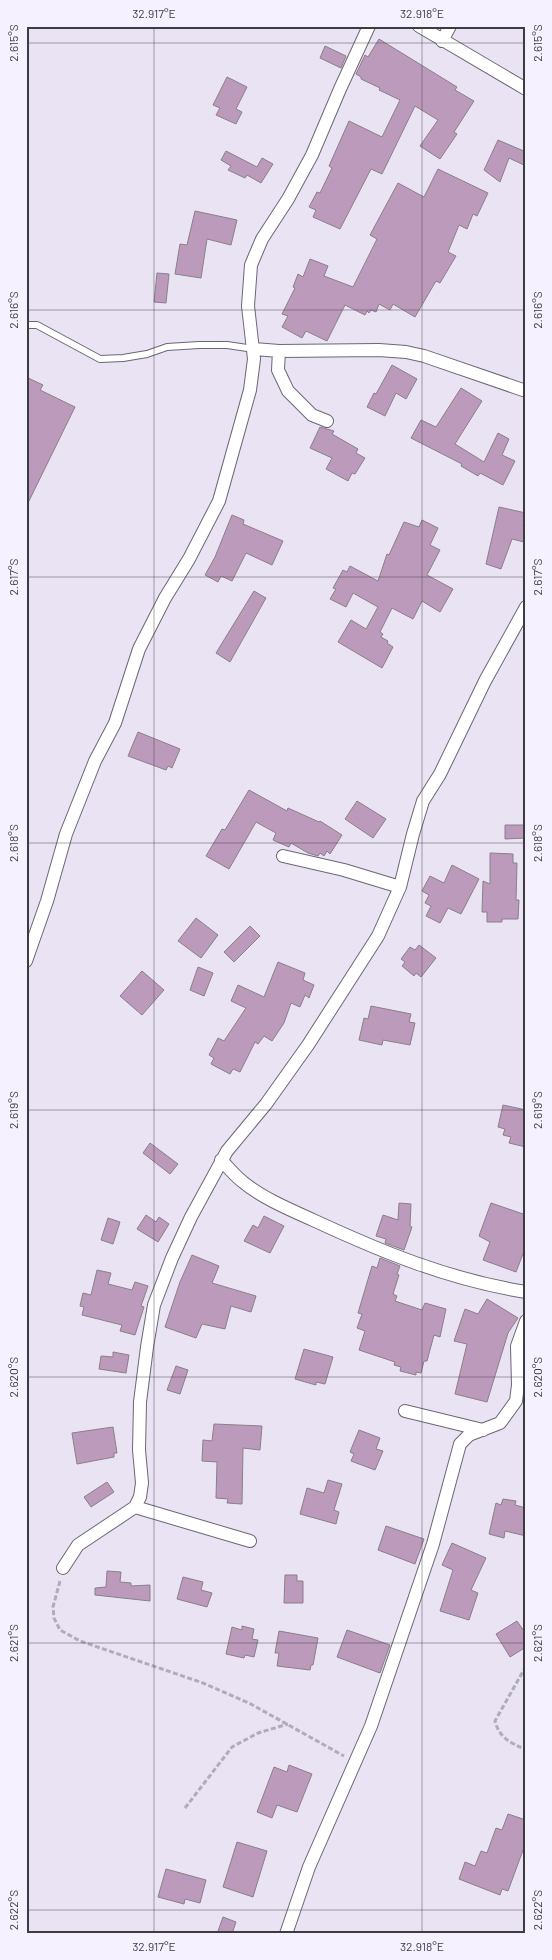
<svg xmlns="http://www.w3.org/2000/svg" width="552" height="1960" viewBox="0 0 552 1960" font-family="Barlow,sans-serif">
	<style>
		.building { fill: #bc9abb; stroke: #8b7f8a }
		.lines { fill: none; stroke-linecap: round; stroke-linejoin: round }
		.lane-casing { stroke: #6c6775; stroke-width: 8 }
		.street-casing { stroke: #6c6775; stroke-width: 14 }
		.path { stroke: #b0acb9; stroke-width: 3; stroke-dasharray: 5 2.5; stroke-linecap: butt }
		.lane { stroke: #fff; stroke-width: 6 }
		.street { stroke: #fff; stroke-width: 12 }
		.ticks { fill: none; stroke: #3d3b42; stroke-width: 1; stroke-opacity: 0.45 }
		.neatline { fill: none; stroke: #3d3b42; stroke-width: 2 }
		.ticks-label { font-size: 12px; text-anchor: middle; fill: #3d3b42 }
	</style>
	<rect width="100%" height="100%" fill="#e9e3f3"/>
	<!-- building -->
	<path class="building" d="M379,39L457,87L455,90L474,101L454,132L457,134L440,159L420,146L438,120L415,106L382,174L371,169L340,229L313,217L316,210L309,207L317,192L320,193L332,168L329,166L349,121L382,137L400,100L379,90L380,88L361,79V77L356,74L365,55L368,57Z
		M325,46L346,56L341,68L320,58Z
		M227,77L247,87L236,109L242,112L236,124L216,115L220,108L213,105Z
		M498,140L526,152V166L509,158L500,182L484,170Z
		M226,151L257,167L262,158L273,164L261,183L247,175L245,178L228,170L231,166L221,160Z
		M438,169L488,193L477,216L473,214L467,229L459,225L448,252L456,256L440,283L436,281L415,317L393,304L390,310L379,304L376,312L371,310L369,313L367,311L365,315L345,305L327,341L306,331L302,338L282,327L288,316L282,314L295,288L293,287L298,274L303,277L310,259L328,266L324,276L353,287L377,239L370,235L398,183L424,197Z
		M195,211L237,220L231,245L207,239L201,278L175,274L180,244L187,245Z
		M157,273L169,274L166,303L154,302Z
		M392,365L417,379L406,399L396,393L385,416L367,407L374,393L376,394Z
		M26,377L43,385L40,390L75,407L26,507Z
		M461,388L482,401L455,444L484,462L498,433L509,439L502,455L515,461L503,485L480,473L478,476L461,466L462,464L411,438L421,420L436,427Z
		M320,427L334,431L332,434L358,449L356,453L365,458L355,474L352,473L348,481L326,469L332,458L310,448Z
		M499,507L526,513L523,526L526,528V533L524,542L512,539L501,569L486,564Z
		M232,515L244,520L243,524L283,541L272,565L246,553L232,581L221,576L218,582L205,575L215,557Z
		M422,520L438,528L430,545L440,550L427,575L453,589L440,612L422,601L413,619L392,608L380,632L383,634L381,637L388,641L387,643L393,647L382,668L338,642L351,620L366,629L378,607L353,593L346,607L330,599L336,589L333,588L343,570L347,572L350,566L378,581L387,554L389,555L404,522L419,527Z
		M254,591L266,598L230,662L216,653Z
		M138,732L180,749L172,768L168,766L166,770L128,756Z
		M249,790L287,811L288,808L319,822L320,821L342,835L330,854L327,851L324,856L320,853L318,856L308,853L291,843L289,847L273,840L276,833L256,822L229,869L206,856L222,829L225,830Z
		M357,801L386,819L373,838L345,819Z
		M505,825H526V838L505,839Z
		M490,853L513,854V863H517L516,900H519L518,919H502V922H487V912H482L483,881L490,884Z
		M452,865L479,879L461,914L448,908L440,923L426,916L431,906L425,903L429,895L422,891L430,876L444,883Z
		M196,918L218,935L201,958L178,941Z
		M250,926L260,936L234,962L224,952Z
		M419,945L436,958L421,977L416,973L414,976L402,966L405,962L401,959L410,947L415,950Z
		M278,962L305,973L303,980L314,985L309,998L305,995L300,1007L291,1003L284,1023L272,1041L264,1036L258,1044L255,1042L240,1072L233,1069L230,1074L211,1064L214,1058L209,1055L218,1038L224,1041L246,1008L231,1001L238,985L264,997Z
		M198,967L213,973L204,996L190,990Z
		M142,971L164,990L142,1015L120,996Z
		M371,1006L411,1014L409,1022L415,1023L410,1045L383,1040L382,1045L359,1040L364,1018L368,1019Z
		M503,1105L526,1110V1147L509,1143L511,1137L503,1135L505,1129L498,1127Z
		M150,1143L178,1164L170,1174L143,1153Z
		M399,1203L411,1204L410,1226L412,1227L404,1250L385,1243L386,1239L376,1236L383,1215L398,1220Z
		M491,1203L526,1215V1246L516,1272L483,1260L490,1242L479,1236Z
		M146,1215L156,1222L159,1217L169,1224L158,1242L137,1229Z
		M264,1216L284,1226L270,1253L244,1241L253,1225L258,1228Z
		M108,1218L120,1222L113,1244L101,1240Z
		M192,1255L219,1266L212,1283L256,1296L251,1312L231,1306L225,1329L202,1324L196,1338L165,1327L180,1282Z
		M380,1258L400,1266L397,1274L399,1275L393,1294L397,1296L395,1301L422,1310L425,1303L446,1309L440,1337L434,1335L427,1361H424L421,1373L416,1372V1375L400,1371L401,1367L394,1365L395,1362L359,1350L365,1331L357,1328L362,1314L358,1313L372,1266L377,1268Z
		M97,1270L111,1273L108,1284L132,1290L135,1282L148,1286L141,1306L144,1307L135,1335L120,1331L122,1325L82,1315L84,1307L80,1306L83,1293L91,1295Z
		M487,1299L518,1318L508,1333L487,1402L455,1394L467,1344L454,1341L465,1309L478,1314Z
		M304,1349L333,1357L325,1384L316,1382V1385L295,1379Z
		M113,1352L129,1355L126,1373L99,1369L101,1356L113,1357Z
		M176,1366L188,1370L180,1394L167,1390Z
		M214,1424L262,1426L260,1450L243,1448L242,1504L227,1503L228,1499L216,1498L217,1462L202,1461L203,1440L212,1441Z
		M113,1427L117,1453H114V1457L77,1464L72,1433Z
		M359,1430L380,1438L376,1449L383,1451L375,1470L351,1461L354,1454L350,1452Z
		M328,1480L342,1484L334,1510L339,1512L336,1524L300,1514L307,1488L324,1493Z
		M107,1482L114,1492L91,1507L84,1497Z
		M503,1499L516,1501L515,1505L526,1508V1536L505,1531L504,1538L489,1534L496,1503L501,1505Z
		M386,1526L424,1539L415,1564L378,1550Z
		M452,1543L486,1558L471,1590L478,1593L469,1620L440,1611L453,1570L442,1565Z
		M107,1571L121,1572L120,1582L131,1583V1586L150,1585V1601L95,1595V1588L106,1587Z
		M285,1575H297V1581H303V1603H284Z
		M183,1577L203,1582L201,1590L212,1593L207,1607L177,1599Z
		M517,1621L526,1634V1647L510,1657L496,1634Z
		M242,1626L254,1629L252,1639L258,1640L254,1657L245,1655L244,1658L226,1654L232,1627L242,1630Z
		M347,1630L390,1645L380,1673L337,1657Z
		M279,1631L318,1638L313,1665H311L310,1670L277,1666L279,1653H275Z
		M289,1765L312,1774L297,1812L277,1805L272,1818L257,1812L274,1767L287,1772Z
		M508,1814L526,1820V1842L508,1891L502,1889L500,1895L459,1879L465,1862L475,1866L481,1851L487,1853L496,1828L502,1830Z
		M237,1842L267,1851L253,1897L223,1887Z
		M166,1869L206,1880L200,1903L185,1899L184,1904L158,1897Z
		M223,1917L236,1922L232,1934H217Z"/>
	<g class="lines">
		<defs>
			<path id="lane" d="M26,325H37L100,359L123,358L147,354L167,347L199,345H227L254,349"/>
			<path id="street" d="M419,26L526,89
				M442,41L450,26
				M254,349L279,351L379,350L406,352L424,356L526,391
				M279,351L278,370L288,391L312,415L327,421
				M283,856L344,870L400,887
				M26,961L47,901L66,834L95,761L115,723L139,649L165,598L189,559L219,501L250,390L254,359L248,306L251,265L262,239L288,199L312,155L340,89L369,26
				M221,1160C228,1167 235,1176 243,1182C262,1198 291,1210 313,1220C382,1252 450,1280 526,1292
				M405,1411L483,1430
				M135,1507L250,1541
				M63,1568L78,1545L135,1507L140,1497L142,1483L139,1450L140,1402L147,1347L154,1305L172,1258L191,1217L227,1151L266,1104L308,1045L378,936L400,887L413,834L423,801L440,774L485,681L526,607
				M286,1934L309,1867L371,1726L433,1544L460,1444L469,1435L500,1423L516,1401L518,1385L517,1346L526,1321"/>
		</defs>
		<!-- lane casing -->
		<use href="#lane" class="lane-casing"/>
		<!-- street casing -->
		<use href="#street" class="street-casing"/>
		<!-- path -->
		<path class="path" d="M60,1581L53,1607L54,1618L60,1630L80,1641L203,1683L249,1703L344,1756
			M526,1666L495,1721C500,1739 510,1742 526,1750
			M185,1808L232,1747L258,1733L288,1724"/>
		<!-- lane -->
		<use href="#lane" class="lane"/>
		<!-- street -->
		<use href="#street" class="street"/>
	</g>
	<!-- ticks -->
	<path class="ticks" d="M154,26V1934M422,26V1934M26,43H526M26,310H526M26,577H526M26,843H526M26,1110H526M26,1377H526M26,1643H526M26,1910H526"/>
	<!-- border -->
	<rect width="552" height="1960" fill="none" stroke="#f5f1fe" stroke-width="55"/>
	<rect x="28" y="28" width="496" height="1904" class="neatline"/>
	<g class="ticks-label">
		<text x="154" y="18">32.917°E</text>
		<text x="422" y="18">32.918°E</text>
		<text transform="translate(14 43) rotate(-90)" y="4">2.615°S</text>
		<text transform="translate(538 43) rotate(-90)" y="4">2.615°S</text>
		<text transform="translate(14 310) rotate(-90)" y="4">2.616°S</text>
		<text transform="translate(538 310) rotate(-90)" y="4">2.616°S</text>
		<text transform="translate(14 577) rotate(-90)" y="4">2.617°S</text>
		<text transform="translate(538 577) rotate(-90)" y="4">2.617°S</text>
		<text transform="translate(14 843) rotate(-90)" y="4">2.618°S</text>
		<text transform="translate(538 843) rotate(-90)" y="4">2.618°S</text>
		<text transform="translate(14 1110) rotate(-90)" y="4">2.619°S</text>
		<text transform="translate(538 1110) rotate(-90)" y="4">2.619°S</text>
		<text transform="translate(14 1377) rotate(-90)" y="4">2.620°S</text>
		<text transform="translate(538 1377) rotate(-90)" y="4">2.620°S</text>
		<text transform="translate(14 1643) rotate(-90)" y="4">2.621°S</text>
		<text transform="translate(538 1643) rotate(-90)" y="4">2.621°S</text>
		<text transform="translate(14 1910) rotate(-90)" y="4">2.622°S</text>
		<text transform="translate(538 1910) rotate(-90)" y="4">2.622°S</text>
		<text x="154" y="1951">32.917°E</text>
		<text x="422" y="1951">32.918°E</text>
	</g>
</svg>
